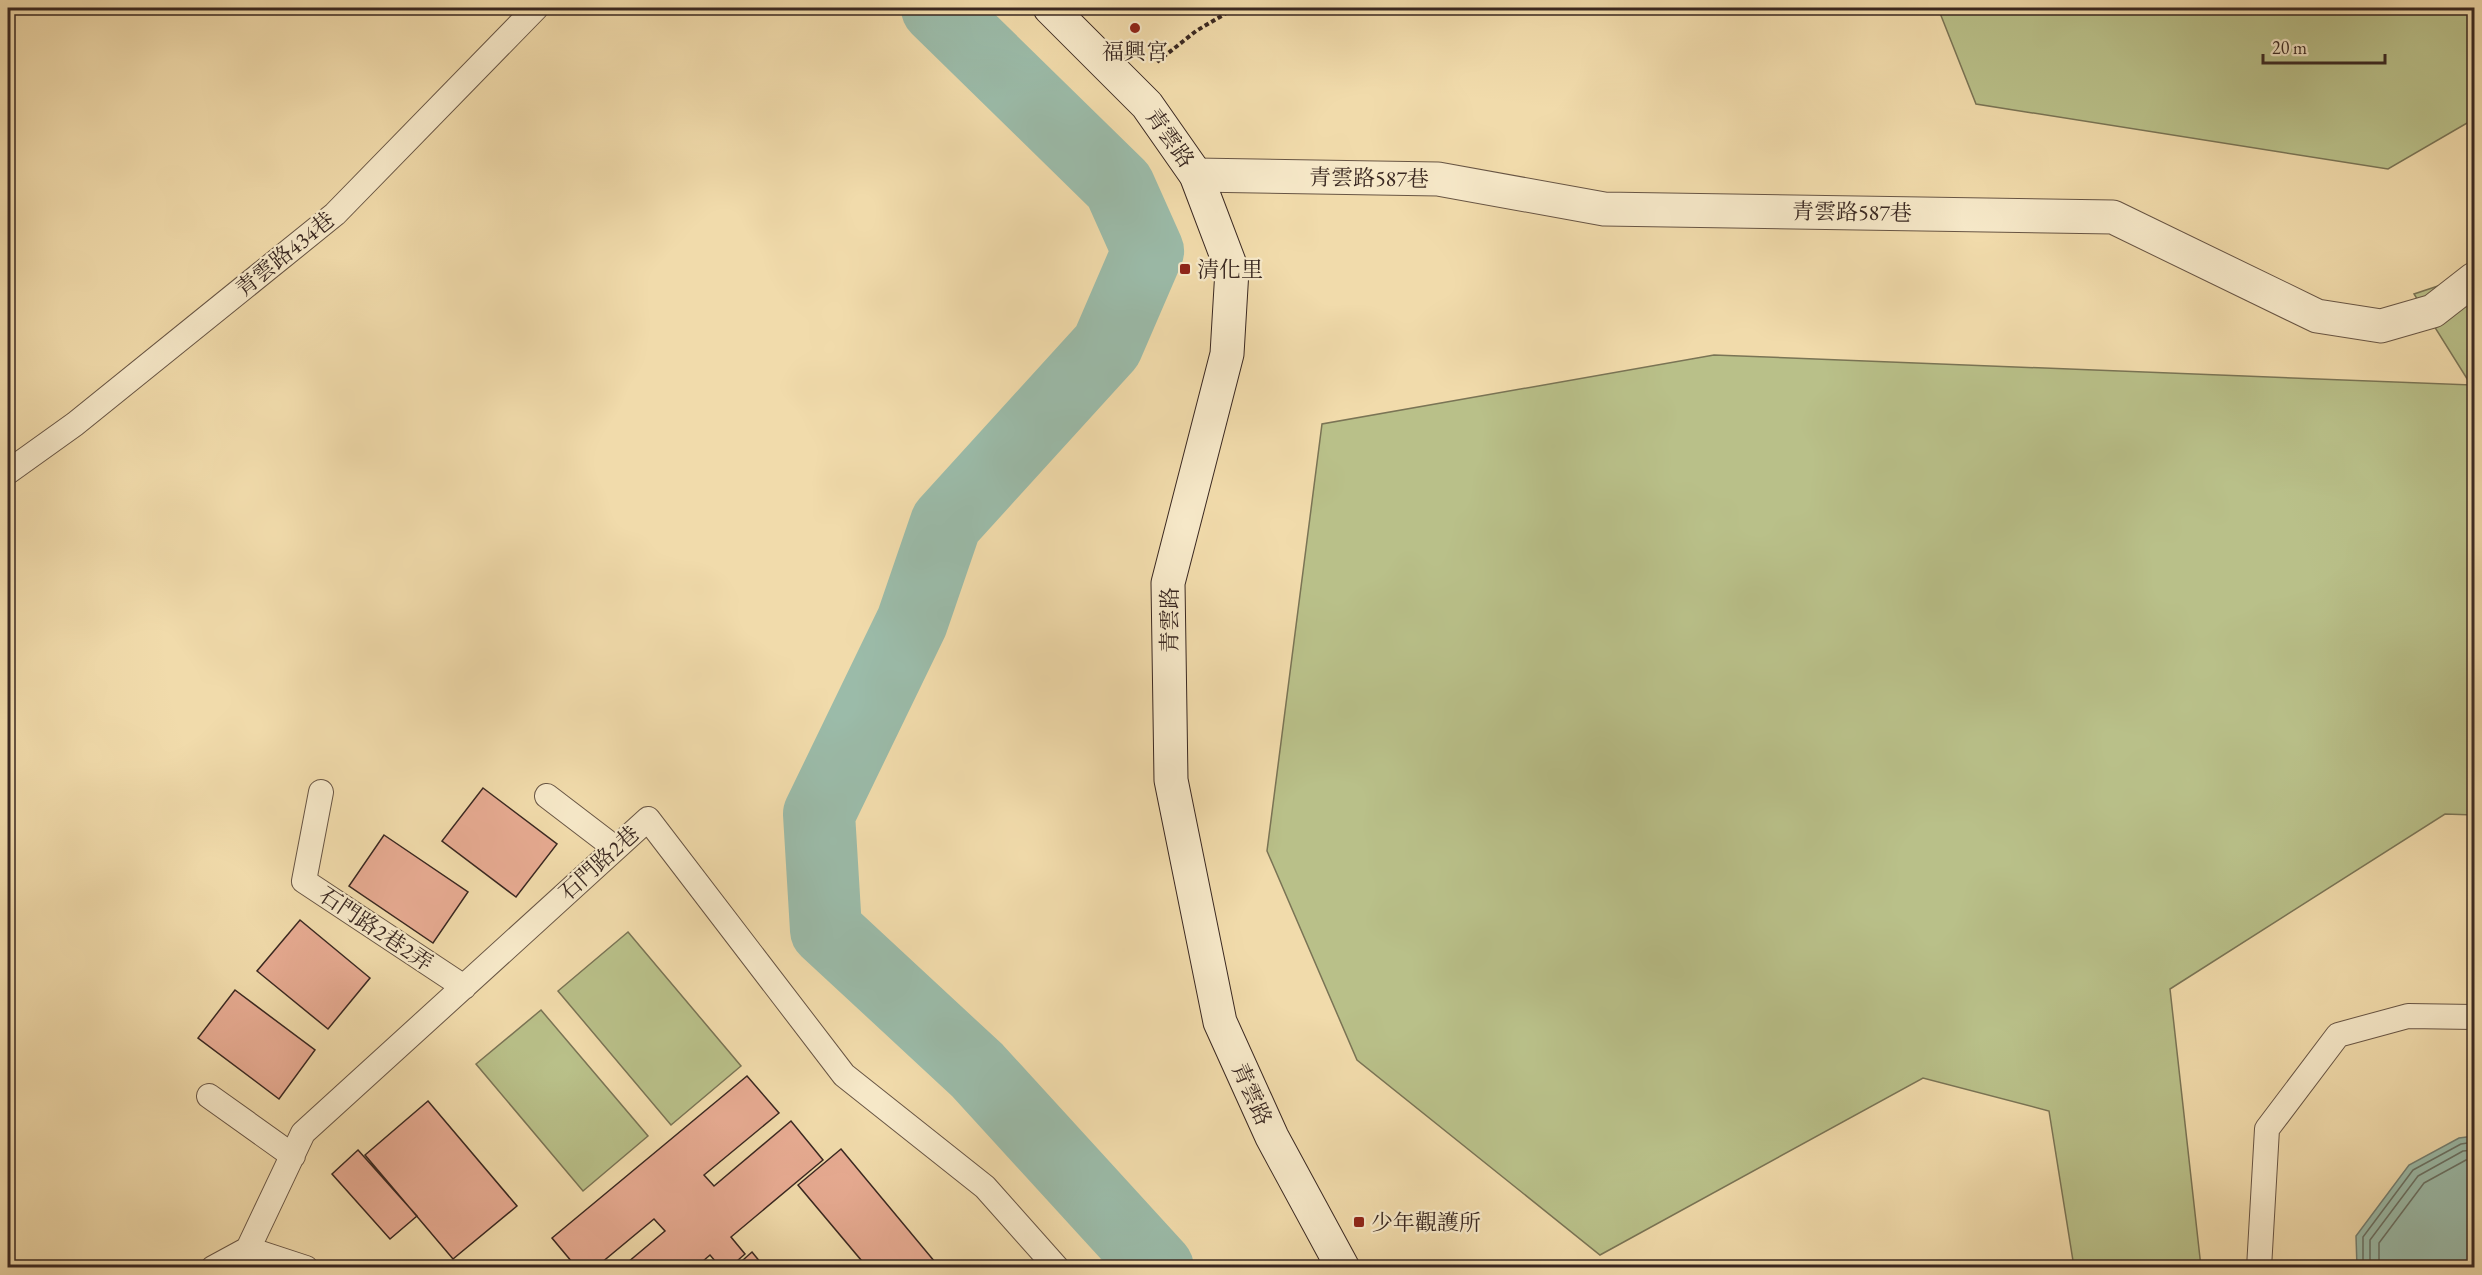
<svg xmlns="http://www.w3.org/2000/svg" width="2482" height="1275" viewBox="0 0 2482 1275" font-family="'EB Garamond','Noto Serif TC',serif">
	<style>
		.green { fill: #b9c089; stroke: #7a7455; stroke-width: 1.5 }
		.water { fill: #9bbba9; stroke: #748073; stroke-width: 1.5 }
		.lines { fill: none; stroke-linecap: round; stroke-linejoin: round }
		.shore { stroke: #6a7265; stroke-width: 1.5 }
		.river { stroke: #9bbba9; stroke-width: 72 }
		.building { fill: #e7ab92; stroke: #3a2821; stroke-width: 1.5 }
		.lane-casing { stroke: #685544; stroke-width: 26 }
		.street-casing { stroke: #685544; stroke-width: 35 }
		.secondary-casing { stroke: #3a2821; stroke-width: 35 }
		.path { stroke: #3a2821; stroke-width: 4; stroke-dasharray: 4.5 3; stroke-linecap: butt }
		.lane { stroke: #f6e8c8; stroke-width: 24 }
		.street { stroke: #f6e8c8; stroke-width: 33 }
		.secondary { stroke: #f6e8c8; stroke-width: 33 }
		.poi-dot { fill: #8f2418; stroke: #f6e8c8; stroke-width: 2 }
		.labels { text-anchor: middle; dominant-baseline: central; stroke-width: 4.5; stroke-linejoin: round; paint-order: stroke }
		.poi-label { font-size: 22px; fill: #3a2821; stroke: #f6e8c8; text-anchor: start }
		.street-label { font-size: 22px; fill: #3a2821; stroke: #f6e8c8 }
	</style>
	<rect width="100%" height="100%" fill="#f1dbab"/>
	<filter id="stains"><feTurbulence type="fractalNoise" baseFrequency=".00333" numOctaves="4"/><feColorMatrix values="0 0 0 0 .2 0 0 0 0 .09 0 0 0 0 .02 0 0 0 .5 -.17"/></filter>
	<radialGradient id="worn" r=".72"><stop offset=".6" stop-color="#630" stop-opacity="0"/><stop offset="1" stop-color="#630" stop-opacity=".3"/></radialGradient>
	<!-- green -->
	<path class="green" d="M1938,8H2474V119L2388,169L1976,104Z
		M2474,274V815L2445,814L2170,989L2201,1267H2074L2049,1111L1923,1078L1600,1255L1357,1060L1267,851L1322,424L1714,355L2471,385L2414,294Z
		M628,932L741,1066L671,1125L558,991Z
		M541,1010L648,1136L583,1191L476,1064Z"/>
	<!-- water -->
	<path class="water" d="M2474,1136V1253L2467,1267H2357L2356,1236L2409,1165L2459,1138Z"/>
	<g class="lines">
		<!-- shore -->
		<path class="shore" d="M2363,1268V1237L2413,1170L2461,1144L2474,1142
			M2370,1268V1240L2418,1176L2463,1151L2474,1150
			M2379,1268V1243L2424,1183L2466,1160L2474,1159"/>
		<!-- river -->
		<path class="river" d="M937,8L1119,186L1148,251L1107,346L946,523L912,622L819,814L826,930L977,1070L1158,1268"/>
	</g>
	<!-- building -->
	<path class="building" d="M483,788L557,844L516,897L442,841Z
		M384,835L468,892L433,943L349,886Z
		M300,920L370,978L328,1029L257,971Z
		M235,990L315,1050L279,1099L198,1038Z
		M747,1076L779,1113L704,1175L714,1186L791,1121L823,1160L731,1237L745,1254L729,1268H721L710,1255L695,1268H621L665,1231L654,1219L595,1268H577L552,1238Z
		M428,1101L517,1206L453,1259L365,1155Z
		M841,1149L940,1268H851L861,1260L798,1185Z
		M358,1150L417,1216L390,1239L332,1174Z
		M752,1252L765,1268H734Z"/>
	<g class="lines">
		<defs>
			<path id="lane" d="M8,472L75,424L335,214L536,8
				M321,792L304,881L464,987
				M547,796L615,848
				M209,1096L293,1156
				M248,1249L306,1268
				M213,1268L248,1249L303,1133L648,819L844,1075L985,1187L1057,1268
				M2259,1268L2267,1129L2338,1035L2408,1016L2474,1017"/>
			<path id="street" d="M1196,175L1438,179L1604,209L2113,217L2317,316L2381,326L2433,311L2474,279"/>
			<path id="secondary" d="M1050,8L1147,105L1196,175L1232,270L1227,354L1168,583L1171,780L1220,1022L1272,1137L1343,1268"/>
		</defs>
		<!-- lane casing -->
		<use href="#lane" class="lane-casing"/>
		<!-- street casing -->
		<use href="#street" class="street-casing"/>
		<!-- secondary casing -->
		<use href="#secondary" class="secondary-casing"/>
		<!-- path -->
		<path class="path" d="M1157,62L1196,31L1235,8"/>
		<!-- lane -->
		<use href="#lane" class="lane"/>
		<!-- street -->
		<use href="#street" class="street"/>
		<!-- secondary -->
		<use href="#secondary" class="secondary"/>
	</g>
	<!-- markers -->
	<g class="poi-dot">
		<circle cx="1135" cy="28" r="6"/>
		<rect x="1179" y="263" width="12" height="12" rx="3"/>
		<rect x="1353" y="1216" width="12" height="12" rx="3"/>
	</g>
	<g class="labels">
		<!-- poi labels -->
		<g class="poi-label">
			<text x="1135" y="51" text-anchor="middle">福興宮</text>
			<text x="1197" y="269">清化里</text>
			<text x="1371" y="1222">少年觀護所</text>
		</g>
		<!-- street labels -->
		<g class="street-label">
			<text transform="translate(1170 138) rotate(55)">青雲路</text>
			<text transform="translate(1369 178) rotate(1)">青雲路587巷</text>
			<text transform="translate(1852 212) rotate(1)">青雲路587巷</text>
			<text transform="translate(285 254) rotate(-39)">青雲路434巷</text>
			<text transform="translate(1169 620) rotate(-90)">青雲路</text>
			<text transform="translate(599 863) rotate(-42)">石門路2巷</text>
			<text transform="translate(376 929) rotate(34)">石門路2巷2弄</text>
			<text transform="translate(1252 1094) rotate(66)">青雲路</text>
		</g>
	</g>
	<!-- margin -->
	<rect width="2482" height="1275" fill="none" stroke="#f1dbab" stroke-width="30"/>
	<rect x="9" y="9" width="2464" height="1257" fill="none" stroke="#3a2821" stroke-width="3"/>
	<rect x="15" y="15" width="2452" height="1245" fill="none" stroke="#3a2821" stroke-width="1.5"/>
	<!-- scale -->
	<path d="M2263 54v9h122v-9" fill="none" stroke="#3a2821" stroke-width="3"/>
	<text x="2272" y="54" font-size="18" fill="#3a2821" stroke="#f6e8c8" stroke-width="4.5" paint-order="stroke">20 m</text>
	<rect width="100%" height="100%" filter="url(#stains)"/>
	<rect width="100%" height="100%" fill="url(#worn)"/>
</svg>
